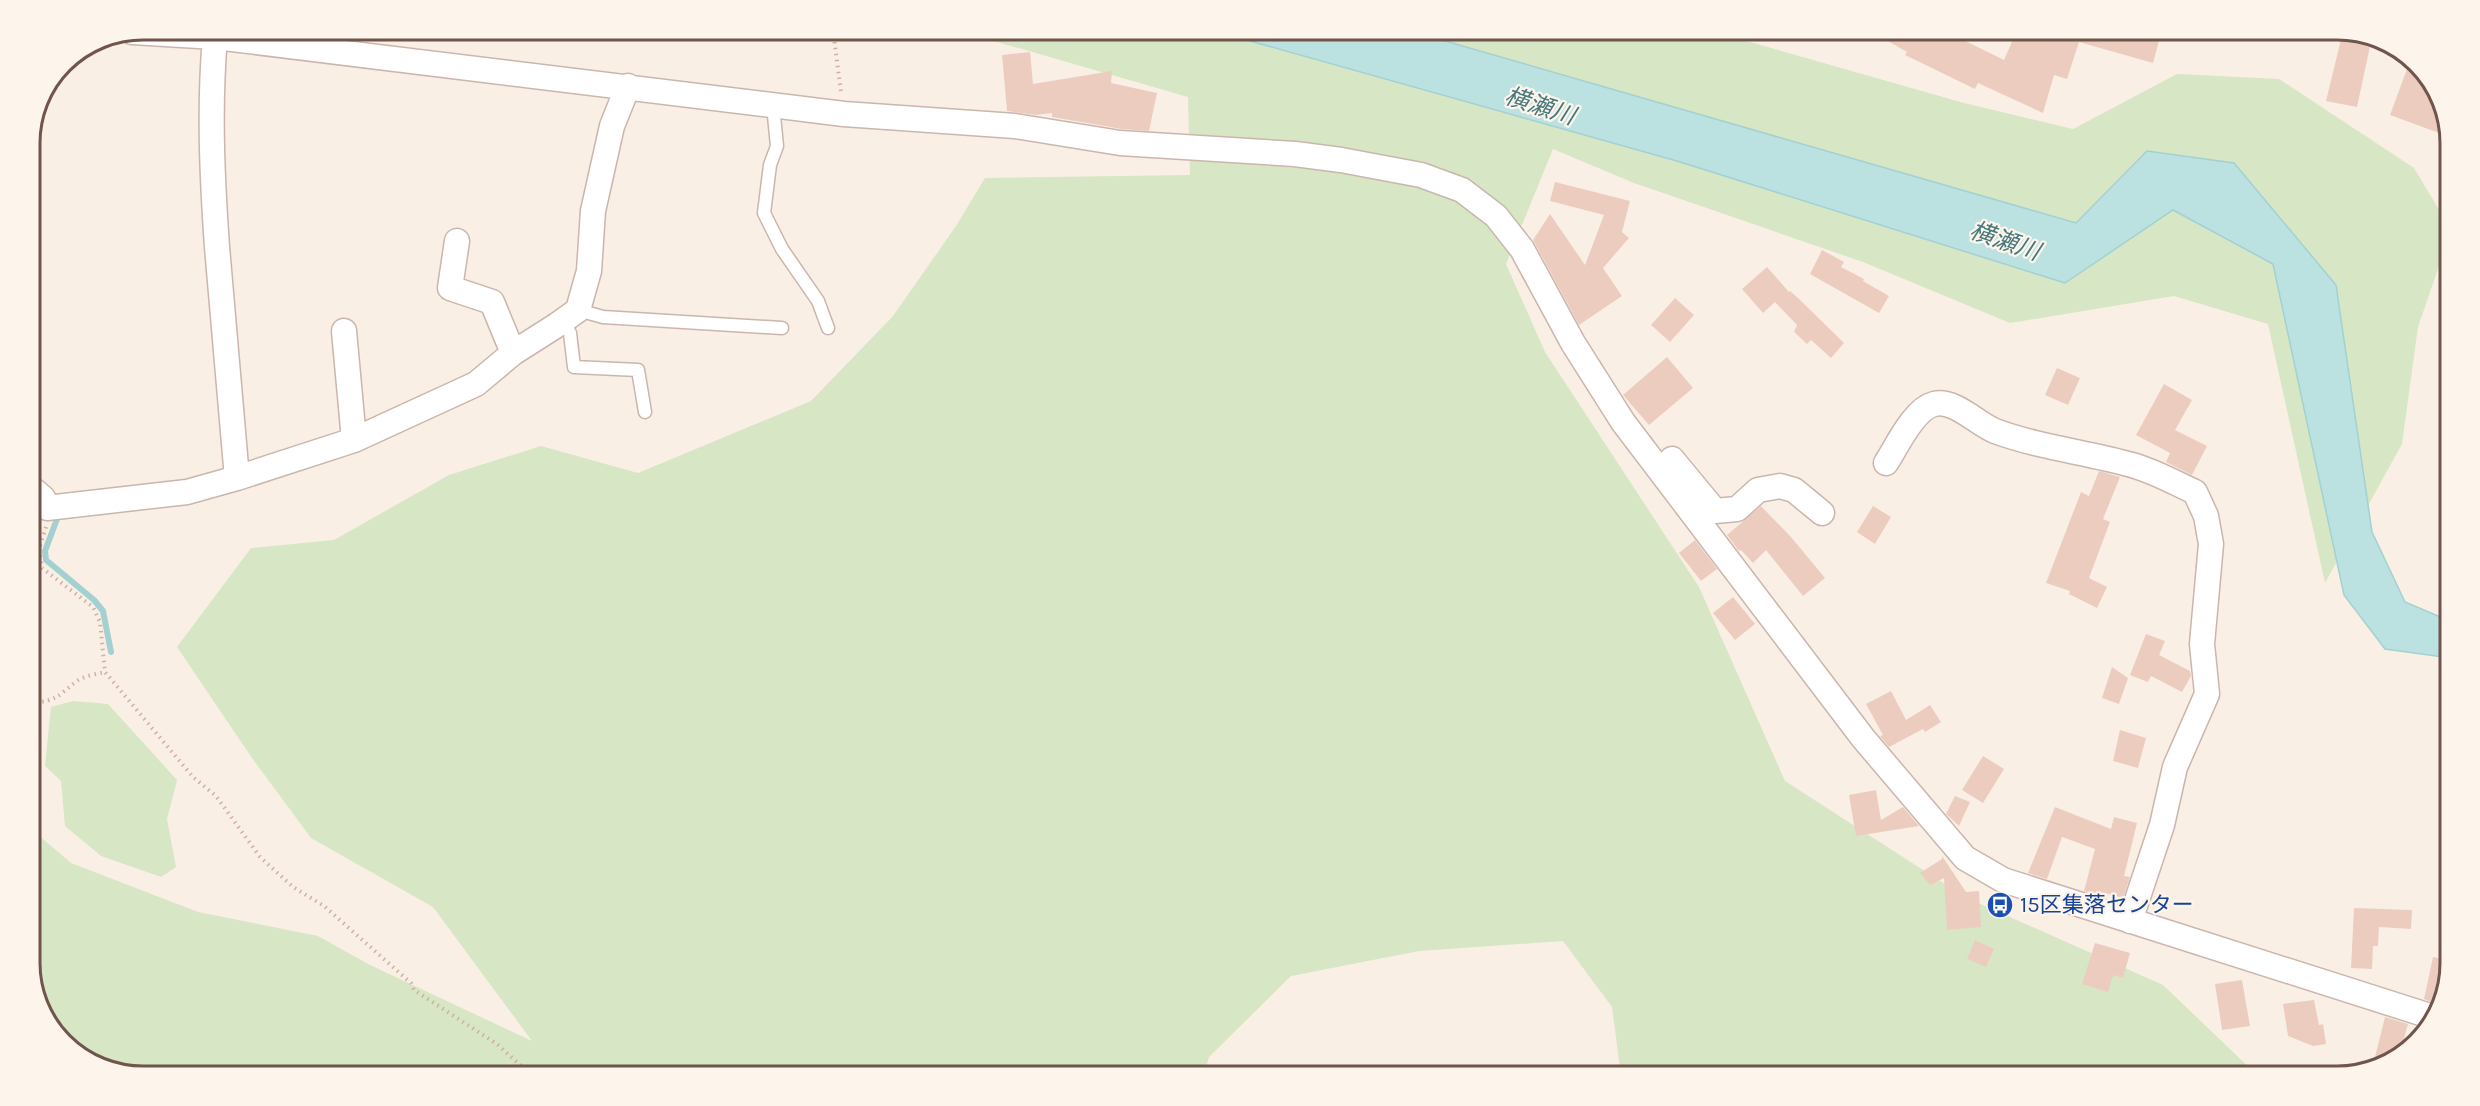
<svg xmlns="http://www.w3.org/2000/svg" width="2480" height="1106" viewBox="0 0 2480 1106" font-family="Karla,'Noto Sans JP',sans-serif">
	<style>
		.green { fill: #d7e6c5 }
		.water { fill: #bce1e1; stroke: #a3d1d2; stroke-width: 1.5 }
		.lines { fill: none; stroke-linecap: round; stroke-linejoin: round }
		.stream { stroke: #a3d1d2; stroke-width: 6 }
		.building { fill: #edccc0 }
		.lane-casing { stroke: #cab6ad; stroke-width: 15 }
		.street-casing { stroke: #cab6ad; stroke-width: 27 }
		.path { stroke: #d1afa3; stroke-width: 4; stroke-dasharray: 1.5 4.5; stroke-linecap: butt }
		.lane { stroke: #fff; stroke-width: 12 }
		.street { stroke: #fff; stroke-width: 24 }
		.labels { text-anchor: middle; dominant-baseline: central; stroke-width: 4.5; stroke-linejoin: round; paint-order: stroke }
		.transit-label { font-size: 22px; fill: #164399; stroke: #fdf4eb; text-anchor: start }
		.water-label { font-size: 24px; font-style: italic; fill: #46797b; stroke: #fdf4eb }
		.rim { fill: none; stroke: #70554d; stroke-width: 3 }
	</style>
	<rect width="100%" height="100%" fill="#faefe5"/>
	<!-- green -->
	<path class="green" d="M956,30H1708L1964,103L2073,129L2177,74L2279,79L2414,168L2450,228V234L2418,327L2402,444L2325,583L2268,324L2174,296L2010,323L1863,262L1634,183L1553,149L1506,264L1545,352L1699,587L1785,781L1965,897L2163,985L2258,1076H1621L1612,1007L1563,941L1419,951L1291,976L1209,1057L1203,1076H143L99,1067L49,1026L30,971V828L71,863L198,912L318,936L370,965L532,1041L433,907L311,838L252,758L177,647L251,548L334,540L449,475L541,446L638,473L811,401L893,316L956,226L985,178L1190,175L1188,97Z
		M73,701L108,704L177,780L167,819L176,867L161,877L101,856L65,826L61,781L45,766L51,707Z"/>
	<!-- water -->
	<path class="water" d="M1211,30H1407L2076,223L2147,151L2234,163L2336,285L2372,532L2405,602L2450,621V658L2385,649L2344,595L2273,264L2173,210L2065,283L1677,161Z"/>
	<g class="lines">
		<!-- stream -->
		<path class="stream" d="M55,514L57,519L45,551L46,560L94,600L103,611L111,652"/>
	</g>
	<!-- building -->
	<path class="building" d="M1869,30H1943L2004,60L2017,30H2162L2153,63L2079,42L2067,79L2054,75L2043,113L1978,83L1975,89L1905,55L1907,52Z
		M2343,31L2372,37L2357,107L2326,101Z
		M1030,52L1033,84L1112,71L1111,83L1157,93L1149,131L1122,129L1052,117V113L1036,115L1007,111L1002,55Z
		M2407,69L2428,78L2425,85L2434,89L2450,137L2390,115Z
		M1555,182L1630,201L1622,232L1629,238L1603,268L1622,296L1579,325L1533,240L1550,214L1585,265L1604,215L1550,201Z
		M1822,250L1844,262L1841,267L1864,279L1863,281L1889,296L1879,313L1810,274Z
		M1767,267L1789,292L1790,291L1797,297L1844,343L1831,358L1811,340L1807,344L1794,332L1797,325L1775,302L1763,313L1742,289Z
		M1675,298L1694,315L1670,342L1651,325Z
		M1667,357L1693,388L1649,425L1623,395Z
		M2057,368L2080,378L2068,405L2045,395Z
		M2164,384L2192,400L2175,430L2207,446L2192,475L2166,462L2170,453L2136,435Z
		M2099,471L2120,477L2103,519L2110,522L2089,578L2107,587L2097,608L2069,594L2070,591L2046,583L2081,492L2089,496Z
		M1761,506L1791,537L1825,578L1803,596L1766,550L1753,563L1741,550L1739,551L1727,535Z
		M1873,506L1891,517L1875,544L1857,532Z
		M1695,540L1717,569L1701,581L1679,553Z
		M1733,597L1755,624L1735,640L1713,613Z
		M2146,634L2165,641L2159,655L2190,671L2191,676L2182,692L2151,676L2148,682L2130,675Z
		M2112,667L2128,678L2119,704L2102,698Z
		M1891,691L1906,720L1930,705L1941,722L1925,732L1923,729L1889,747L1880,736L1883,735L1866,704Z
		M2120,730L2146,738L2138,768L2113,761Z
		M1983,756L2004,769L1983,803L1962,790Z
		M1876,790L1881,820L1903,807L1919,826L1856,836L1849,795Z
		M1955,796L1970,802L1959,826L1946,814Z
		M2055,807L2111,829L2114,817L2137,823L2124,876L2130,877L2123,898L2105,893L2104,897L2084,891L2095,849L2062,837L2047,879L2028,873Z
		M1942,856L1966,892L1979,891L1981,927L1947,930L1944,878L1930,885L1920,873L1942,859Z
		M2354,908L2412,910L2411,929L2379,927L2378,946H2373L2372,969L2351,968Z
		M1975,940L1994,949L1986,967L1967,959Z
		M2095,943L2130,953L2123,978L2113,975L2108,992L2082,984Z
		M2433,957L2450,961L2441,1006L2424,999Z
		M2242,980L2250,1026L2222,1030L2215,984Z
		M2314,1000L2319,1025L2323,1024L2326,1044L2313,1046L2288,1036L2283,1004Z
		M2385,1017L2408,1024L2399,1057L2373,1065Z"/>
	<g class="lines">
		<defs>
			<path id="lane" d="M773,106L777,146L770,165L764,213L782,249L818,301L828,328
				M578,310L603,317L782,328
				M563,321L570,333L574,367L638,370L645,412"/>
			<path id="street" d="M132,32L215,37L844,114L1015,126L1120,143L1295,154L1341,160L1421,175L1462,190L1496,216L1522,249L1573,343L1623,422L1863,738L1965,858L2003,880L2433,1017
				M215,37C209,107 212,176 217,247C223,324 230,401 237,478
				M457,241L450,288L492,302L513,353
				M344,331L354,440
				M1672,459L1715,511L1737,509L1758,490L1780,486L1794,490L1822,513
				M1886,463C1897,446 1914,409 1934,404C1955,399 1977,424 1995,431C2041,448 2087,452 2132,465C2154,471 2175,483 2195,492L2206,516L2211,544L2202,644L2207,694L2175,767L2162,825L2130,921
				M30,487L43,498L47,508L187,492L237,478L354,440L476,384L513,353L557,325L578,310L589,271L593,211L612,126L628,86"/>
		</defs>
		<!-- lane casing -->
		<use href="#lane" class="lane-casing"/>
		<!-- street casing -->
		<use href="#street" class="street-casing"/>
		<!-- path -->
		<path class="path" d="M833,30L841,92
			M46,527L39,549L42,568L93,607L100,622L105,672L193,777L216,796L260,857L293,887L324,906L411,983L414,990L497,1044L519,1064L536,1076
			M30,703C58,701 57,696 77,681C84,676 96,674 105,672"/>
		<!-- lane -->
		<use href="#lane" class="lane"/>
		<!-- street -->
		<use href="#street" class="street"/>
	</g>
	<!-- icons -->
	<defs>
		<symbol id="bus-disc" viewBox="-11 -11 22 22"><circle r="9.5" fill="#1a4fb4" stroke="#fdf4eb"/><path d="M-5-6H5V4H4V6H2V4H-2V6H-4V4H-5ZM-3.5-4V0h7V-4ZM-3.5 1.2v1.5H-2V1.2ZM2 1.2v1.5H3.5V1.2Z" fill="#fff"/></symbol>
	</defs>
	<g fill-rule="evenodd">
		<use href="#bus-disc" x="1985" y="890" width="30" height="30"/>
	</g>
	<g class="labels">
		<!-- transit labels -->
		<g class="transit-label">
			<text x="2020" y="905">15区集落センター</text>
		</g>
		<!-- water labels -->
		<g class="water-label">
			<text transform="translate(1540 106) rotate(18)">横瀬川</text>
			<text transform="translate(2005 241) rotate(19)">横瀬川</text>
		</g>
	</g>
	<!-- crop -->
	<path d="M0 0H2480V1106H0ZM143 40H2337A103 103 0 0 1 2440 143V963A103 103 0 0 1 2337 1066H143A103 103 0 0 1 40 963V143A103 103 0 0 1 143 40Z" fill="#fdf4eb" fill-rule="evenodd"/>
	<path class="rim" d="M143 40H2337A103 103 0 0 1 2440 143V963A103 103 0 0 1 2337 1066H143A103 103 0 0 1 40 963V143A103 103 0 0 1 143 40Z"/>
</svg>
